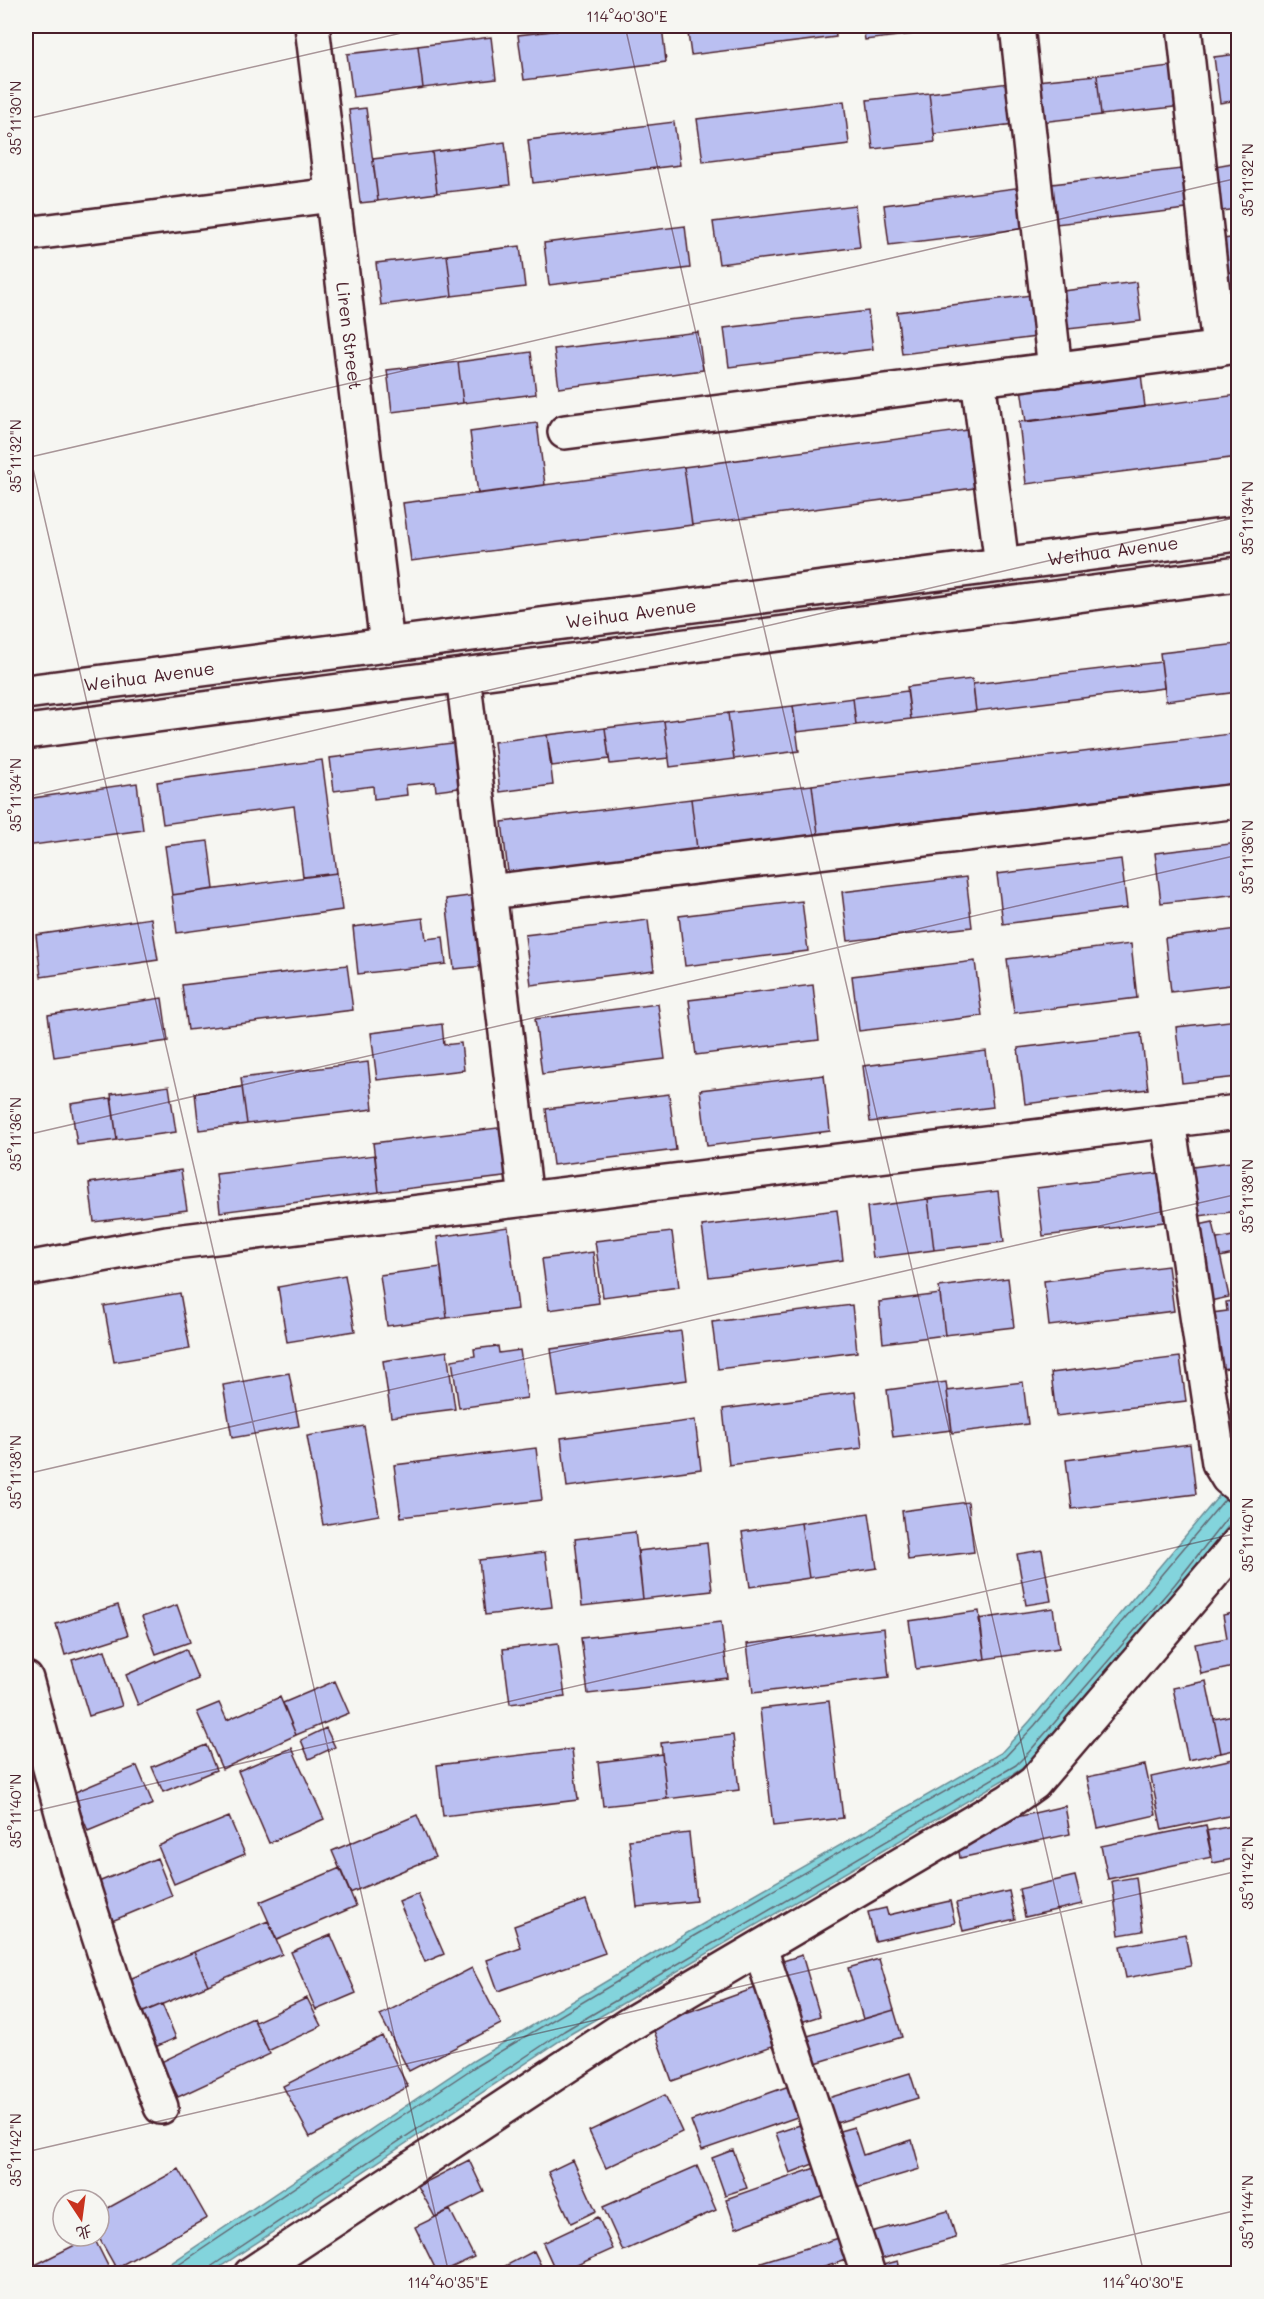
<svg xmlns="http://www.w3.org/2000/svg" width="1264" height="2299" viewBox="0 0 1264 2299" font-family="Mali,'LXGW WenKai TC',sans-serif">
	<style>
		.water { fill: #83d4dc; stroke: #6c8c95; stroke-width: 1.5 }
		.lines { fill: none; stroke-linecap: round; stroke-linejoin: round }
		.shore { stroke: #616772; stroke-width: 1.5 }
		.building { fill: #babff1; stroke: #4a1f2b; stroke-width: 1.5 }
		.minor-casing { stroke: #4a1f2b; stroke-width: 38 }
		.major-casing { stroke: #4a1f2b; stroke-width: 38 }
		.minor { stroke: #f6f6f2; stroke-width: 33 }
		.major { stroke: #f6f6f2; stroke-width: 33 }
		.ticks { fill: none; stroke: #4a1f2b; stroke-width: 1.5; stroke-opacity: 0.45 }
		.labels { text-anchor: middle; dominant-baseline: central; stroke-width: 5; stroke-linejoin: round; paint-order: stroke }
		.street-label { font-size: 18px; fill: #4a1f2b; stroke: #f6f6f2 }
		.neatline { fill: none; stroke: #4a1f2b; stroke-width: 2 }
		.ticks-label { font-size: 15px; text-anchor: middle; fill: #4a1f2b }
	</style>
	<rect width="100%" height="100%" fill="#f6f6f2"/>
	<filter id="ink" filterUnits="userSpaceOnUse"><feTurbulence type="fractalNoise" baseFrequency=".0167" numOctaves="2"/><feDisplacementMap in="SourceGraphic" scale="12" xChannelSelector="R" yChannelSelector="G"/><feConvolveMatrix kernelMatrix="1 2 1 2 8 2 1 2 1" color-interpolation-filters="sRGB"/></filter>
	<g filter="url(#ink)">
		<!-- water -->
		<path class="water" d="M1238,1473V1514L1179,1588L1034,1757L1020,1770L567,2036L211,2273L155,2274L473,2061L682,1936L1001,1753L1030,1721Z"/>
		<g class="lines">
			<!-- shore -->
			<path class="shore" d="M165,2274L476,2066L685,1941L1005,1757L1035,1725L1225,1499
				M209,2274L212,2266L564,2031L1016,1765L1029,1752L1175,1584L1231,1513L1238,1511"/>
		</g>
		<!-- building -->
		<path class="building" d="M595,26H662L666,62L524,80L518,35Z
			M687,26H835L836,37L691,55Z
			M863,26H983L865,40Z
			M491,37L496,79L423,88L418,46Z
			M418,46L423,88L353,97L347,54Z
			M1238,54V100L1220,103L1214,57Z
			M1178,65L1183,106L1101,115L1097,75Z
			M1097,75L1101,115L1041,122L1036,81Z
			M1009,83L1014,124L934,134L929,93Z
			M929,93L935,142L873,149L867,100Z
			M844,101L849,144L703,162L697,119Z
			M366,108L378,201L360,203L349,110Z
			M674,122L680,165L533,183L528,140Z
			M505,142L510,185L437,193L432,152Z
			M432,152L437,193L378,201L373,159Z
			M1238,162V209L1221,211L1215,166Z
			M1190,168L1195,208L1056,224L1052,184Z
			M1023,187L1027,228L889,245L884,205Z
			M855,205L860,247L719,264L713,222Z
			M685,226L690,268L549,285L544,243Z
			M1238,237V271L1227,273L1223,239Z
			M520,246L525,287L452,296L447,255Z
			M447,255L452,296L381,305L376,263Z
			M1238,271V317L1233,318L1227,273Z
			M1136,282L1141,321L1068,329L1063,291Z
			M1031,295L1036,337L902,354L897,312Z
			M868,311L873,349L729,367L724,328Z
			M698,332L703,370L559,388L554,349Z
			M531,352L536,394L463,403L458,362Z
			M458,362L463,403L392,412L387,370Z
			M1141,374L1145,407L1026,422L1021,388Z
			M1238,395V457L1026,484L1019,422Z
			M537,423L545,485L478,494L470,432Z
			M967,430L974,488L692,525L684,467Z
			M684,467L692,525L411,561L403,503Z
			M1238,644V692L1166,701L1160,653Z
			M1161,662L1164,688L976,711L973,684Z
			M972,679L976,711L911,719L907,687Z
			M907,691L911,719L856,725L853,698Z
			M853,698L856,725L797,732L793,706Z
			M793,706L799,751L734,759L728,713Z
			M728,713L734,759L670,767L664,721Z
			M664,721L669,758L610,764L605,728Z
			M605,728L609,759L552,766L547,735Z
			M1238,733V783L818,834L812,785Z
			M547,735L553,785L500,792L494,742Z
			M460,742L466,787L436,791L435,782L406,785L407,795L374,799L373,786L334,791L330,758Z
			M322,760L337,873L303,877L294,806L163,824L157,782Z
			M137,783L143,830L26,846V799Z
			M812,785L818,834L697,849L691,799Z
			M691,799L697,849L508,872L502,822Z
			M208,841L214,889L172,895L165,846Z
			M1238,843V894L1161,903L1155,853Z
			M1121,859L1127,908L1003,924L997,874Z
			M337,873L342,910L177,933L172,895Z
			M966,877L972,927L848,941L842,892Z
			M477,895L485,966L454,969L446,899Z
			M802,901L808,951L685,966L679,916Z
			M151,918L158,960L41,977L36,935Z
			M423,918L426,939L443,937L446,964L358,974L353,927Z
			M648,920L654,970L531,985L525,935Z
			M1238,929V984L1171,992L1165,938Z
			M1131,944L1137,998L1014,1013L1007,959Z
			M975,961L982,1016L859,1031L852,976Z
			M347,965L353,1010L188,1030L182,985Z
			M813,985L819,1040L696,1055L689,1000Z
			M162,998L168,1041L54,1057L48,1015Z
			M658,1004L665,1059L542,1074L535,1019Z
			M1238,1020V1077L1182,1083L1176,1027Z
			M442,1024L444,1045L461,1043L464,1070L377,1080L371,1033Z
			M1141,1033L1148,1089L1025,1104L1018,1048Z
			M986,1051L993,1107L870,1122L863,1066Z
			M368,1062L373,1109L247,1124L241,1078Z
			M824,1075L830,1131L707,1146L700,1090Z
			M169,1086L176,1132L117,1140L111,1094Z
			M242,1087L247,1124L199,1130L195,1093Z
			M669,1094L676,1150L553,1165L546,1109Z
			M111,1098L117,1140L77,1145L71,1104Z
			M506,1127L512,1176L379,1192L373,1143Z
			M375,1155L379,1192L220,1212L216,1174Z
			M1238,1161V1211L1199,1216L1193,1167Z
			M181,1170L187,1210L94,1222L89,1183Z
			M1158,1173L1164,1222L1043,1236L1037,1188Z
			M998,1191L1004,1242L934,1250L928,1199Z
			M928,1199L934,1250L873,1258L867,1207Z
			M837,1210L843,1260L709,1277L702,1226Z
			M1213,1222L1229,1297L1210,1301L1194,1226Z
			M508,1227L518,1309L447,1318L437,1237Z
			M672,1232L679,1287L603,1297L595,1241Z
			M1238,1235V1253L1220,1257L1217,1239Z
			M593,1252L599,1303L549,1310L542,1259Z
			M1168,1266L1174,1311L1049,1326L1044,1281Z
			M441,1267L447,1318L387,1326L380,1275Z
			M345,1275L355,1331L287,1342L278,1287Z
			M1008,1278L1014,1327L945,1335L939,1287Z
			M180,1293L190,1349L114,1362L104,1306Z
			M940,1294L945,1335L883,1343L879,1302Z
			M1238,1300V1367L1211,1370L1204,1314L1227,1311L1226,1302Z
			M852,1305L857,1352L718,1369L712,1322Z
			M681,1331L687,1380L558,1397L551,1349Z
			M498,1346L499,1353L520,1350L527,1398L459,1408L452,1360L475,1356L474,1349Z
			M447,1351L455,1409L391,1417L383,1361Z
			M1180,1357L1186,1401L1056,1416L1051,1373Z
			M289,1373L299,1426L232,1438L223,1385Z
			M946,1382L952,1430L893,1437L887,1390Z
			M1023,1382L1028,1424L952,1433L947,1391Z
			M855,1392L862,1448L729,1465L723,1409Z
			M695,1420L701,1469L567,1487L561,1438Z
			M364,1426L379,1515L323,1525L307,1436Z
			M1190,1444L1196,1494L1072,1509L1066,1460Z
			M536,1448L542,1500L401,1517L394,1465Z
			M968,1502L974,1552L908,1560L902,1511Z
			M869,1513L877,1568L809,1578L801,1523Z
			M801,1523L809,1578L750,1587L742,1532Z
			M635,1532L643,1599L582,1606L575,1539Z
			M707,1543L712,1591L643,1599L638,1551Z
			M1042,1550L1051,1601L1026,1605L1017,1554Z
			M545,1552L552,1607L485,1615L479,1560Z
			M118,1605L128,1635L65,1655L56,1624Z
			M177,1605L190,1642L156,1654L142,1617Z
			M1053,1608L1059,1648L985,1659L979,1619Z
			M979,1611L985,1659L916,1669L909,1621Z
			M1238,1612V1666L1201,1674L1195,1644L1227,1638L1223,1615Z
			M721,1622L728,1678L588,1694L581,1638Z
			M884,1628L889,1677L753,1693L747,1644Z
			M558,1643L565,1697L510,1704L503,1649Z
			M186,1649L198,1679L138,1705L126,1675Z
			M105,1650L122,1706L89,1716L72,1660Z
			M335,1681L349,1713L296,1735L283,1703Z
			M1206,1681L1221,1753L1188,1760L1173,1688Z
			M280,1697L296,1735L222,1769L197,1712L219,1703L227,1720Z
			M829,1701L843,1818L773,1826L760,1709Z
			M1238,1714V1749L1221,1753L1214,1719Z
			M326,1728L335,1747L309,1759L301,1740Z
			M733,1735L739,1790L667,1799L661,1743Z
			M206,1745L216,1770L163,1792L152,1767Z
			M292,1748L324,1819L269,1843L238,1771Z
			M572,1749L578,1800L443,1816L437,1765Z
			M662,1754L667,1799L603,1806L598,1762Z
			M1238,1758V1814L1162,1830L1151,1777Z
			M1145,1765L1156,1815L1098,1828L1087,1777Z
			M137,1766L153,1804L88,1831L73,1793Z
			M1065,1806L1070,1834L960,1858L957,1840L995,1822Z
			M417,1815L435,1857L350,1893L332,1851Z
			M229,1817L245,1854L174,1884L158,1846Z
			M1206,1825L1212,1857L1108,1879L1101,1846Z
			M1238,1825V1858L1213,1863L1206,1831Z
			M689,1833L696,1901L637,1907L629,1840Z
			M157,1858L172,1896L112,1921L96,1883Z
			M340,1868L356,1906L277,1940L260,1902Z
			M1075,1876L1082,1904L1025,1917L1019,1889Z
			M1136,1877L1143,1931L1119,1935L1112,1881Z
			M1009,1891L1015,1919L963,1931L956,1903Z
			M418,1894L444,1954L425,1962L399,1902Z
			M586,1900L605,1953L498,1991L487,1960L521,1948L514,1926Z
			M950,1901L955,1923L875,1941L868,1912L886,1908L888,1915Z
			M268,1921L282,1954L208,1985L194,1952Z
			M1185,1934L1191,1966L1126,1978L1120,1946Z
			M331,1935L356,1993L316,2010L291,1952Z
			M194,1952L208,1985L134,2016L120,1983Z
			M802,1955L820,2016L798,2023L780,1962Z
			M879,1959L894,2010L863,2019L848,1968Z
			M472,1968L501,2024L409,2071L380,2015Z
			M758,1987L778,2044L672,2081L652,2025Z
			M307,1998L321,2026L268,2051L255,2022Z
			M162,2004L176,2038L148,2050L134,2016Z
			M894,2010L902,2037L809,2065L801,2038Z
			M253,2018L270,2054L178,2097L161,2062Z
			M382,2036L408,2087L310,2137L283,2086Z
			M910,2073L918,2098L833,2124L825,2099Z
			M789,2086L800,2116L702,2150L691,2121Z
			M665,2095L682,2132L606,2168L589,2131Z
			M800,2125L813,2164L790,2173L776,2133Z
			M854,2127L863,2155L912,2140L920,2169L853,2189L836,2132Z
			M733,2150L747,2188L725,2195L712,2158Z
			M469,2160L484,2192L435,2217L418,2186Z
			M573,2160L596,2211L571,2223L548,2172Z
			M697,2166L716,2210L623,2251L603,2207Z
			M815,2168L825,2196L736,2228L726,2199Z
			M179,2169L207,2218L116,2268L98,2236L99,2213Z
			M450,2210L474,2257L438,2274L415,2227Z
			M948,2211L956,2238L874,2261L867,2233Z
			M598,2217L613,2249L557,2274L543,2243Z
			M93,2236L109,2268L99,2274H31L29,2268Z
			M839,2238L847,2260L802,2274H765L761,2262Z
			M534,2251L545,2274H490Z
			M898,2261L901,2274H881L879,2266Z"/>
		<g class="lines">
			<defs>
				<g id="minor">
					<path id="s1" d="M312,26L387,645"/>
					<path d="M1017,26L1055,370"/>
					<path d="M1184,26L1219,349"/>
					<path d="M26,234L332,195"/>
					<path d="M978,379L1002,565"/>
					<path d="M565,432L1238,346"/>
					<path d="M463,675L526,1199"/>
					<path d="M489,892L1238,801"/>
					<path d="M1168,1121L1219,1463L1228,1478L1238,1486"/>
					<path d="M26,1269L167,1243L1238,1112"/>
					<path d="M26,1679L77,1868L122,2008L161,2107"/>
					<path d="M760,1948L868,2274"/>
					<path d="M251,2274L630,2024L1009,1801L1034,1783L1238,1544"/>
				</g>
				<g id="major">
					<path id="s2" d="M26,692L1238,534"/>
					<path d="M26,732L1238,574"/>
				</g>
			</defs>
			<!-- minor casing -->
			<use href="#minor" class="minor-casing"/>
			<!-- major casing -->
			<use href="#major" class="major-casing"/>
			<!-- minor -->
			<use href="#minor" class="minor"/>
			<!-- major -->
			<use href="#major" class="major"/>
		</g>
	</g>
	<!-- ticks -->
	<path class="ticks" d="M625,26L1144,2274M26,119L432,26M26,438L449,2274M26,458L1238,178M26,797L1238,517M26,1135L1238,855M26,1474L1238,1194M26,1813L1238,1533M26,2152L1238,1871M964,2274L1238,2210"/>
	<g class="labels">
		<!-- street labels -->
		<g class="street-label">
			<text stroke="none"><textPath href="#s1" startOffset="312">Liren Street</textPath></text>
			<text stroke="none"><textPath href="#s2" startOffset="1096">Weihua Avenue</textPath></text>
			<text stroke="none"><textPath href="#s2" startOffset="610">Weihua Avenue</textPath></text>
			<text stroke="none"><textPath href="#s2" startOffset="124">Weihua Avenue</textPath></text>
		</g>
	</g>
	<!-- margin -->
	<rect width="1264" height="2299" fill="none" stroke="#f6f6f2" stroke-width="66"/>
	<!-- north arrow -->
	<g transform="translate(81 2218) rotate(167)"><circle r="28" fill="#f6f6f2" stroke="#b1a0a2" stroke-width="1.5"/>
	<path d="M0-4.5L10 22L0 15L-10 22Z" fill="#c8321e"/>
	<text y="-9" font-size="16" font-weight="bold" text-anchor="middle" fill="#4a1f2b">北</text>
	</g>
	<rect x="33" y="33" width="1198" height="2233" class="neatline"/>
	<g class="ticks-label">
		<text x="627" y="22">114°40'30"E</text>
		<text transform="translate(16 118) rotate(-90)" y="5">35°11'30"N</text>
		<text transform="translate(1248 180) rotate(-90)" y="5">35°11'32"N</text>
		<text transform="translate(16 456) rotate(-90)" y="5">35°11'32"N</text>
		<text transform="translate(1248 518) rotate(-90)" y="5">35°11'34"N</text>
		<text transform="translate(16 795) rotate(-90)" y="5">35°11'34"N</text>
		<text transform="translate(1248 857) rotate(-90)" y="5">35°11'36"N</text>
		<text transform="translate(16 1134) rotate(-90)" y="5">35°11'36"N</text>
		<text transform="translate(1248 1196) rotate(-90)" y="5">35°11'38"N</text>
		<text transform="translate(16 1472) rotate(-90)" y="5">35°11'38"N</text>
		<text transform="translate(1248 1535) rotate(-90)" y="5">35°11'40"N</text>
		<text transform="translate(16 1811) rotate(-90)" y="5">35°11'40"N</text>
		<text transform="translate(1248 1873) rotate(-90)" y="5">35°11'42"N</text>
		<text transform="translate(16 2150) rotate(-90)" y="5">35°11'42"N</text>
		<text transform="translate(1248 2212) rotate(-90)" y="5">35°11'44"N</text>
		<text x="448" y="2288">114°40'35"E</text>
		<text x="1143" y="2288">114°40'30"E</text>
	</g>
</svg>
